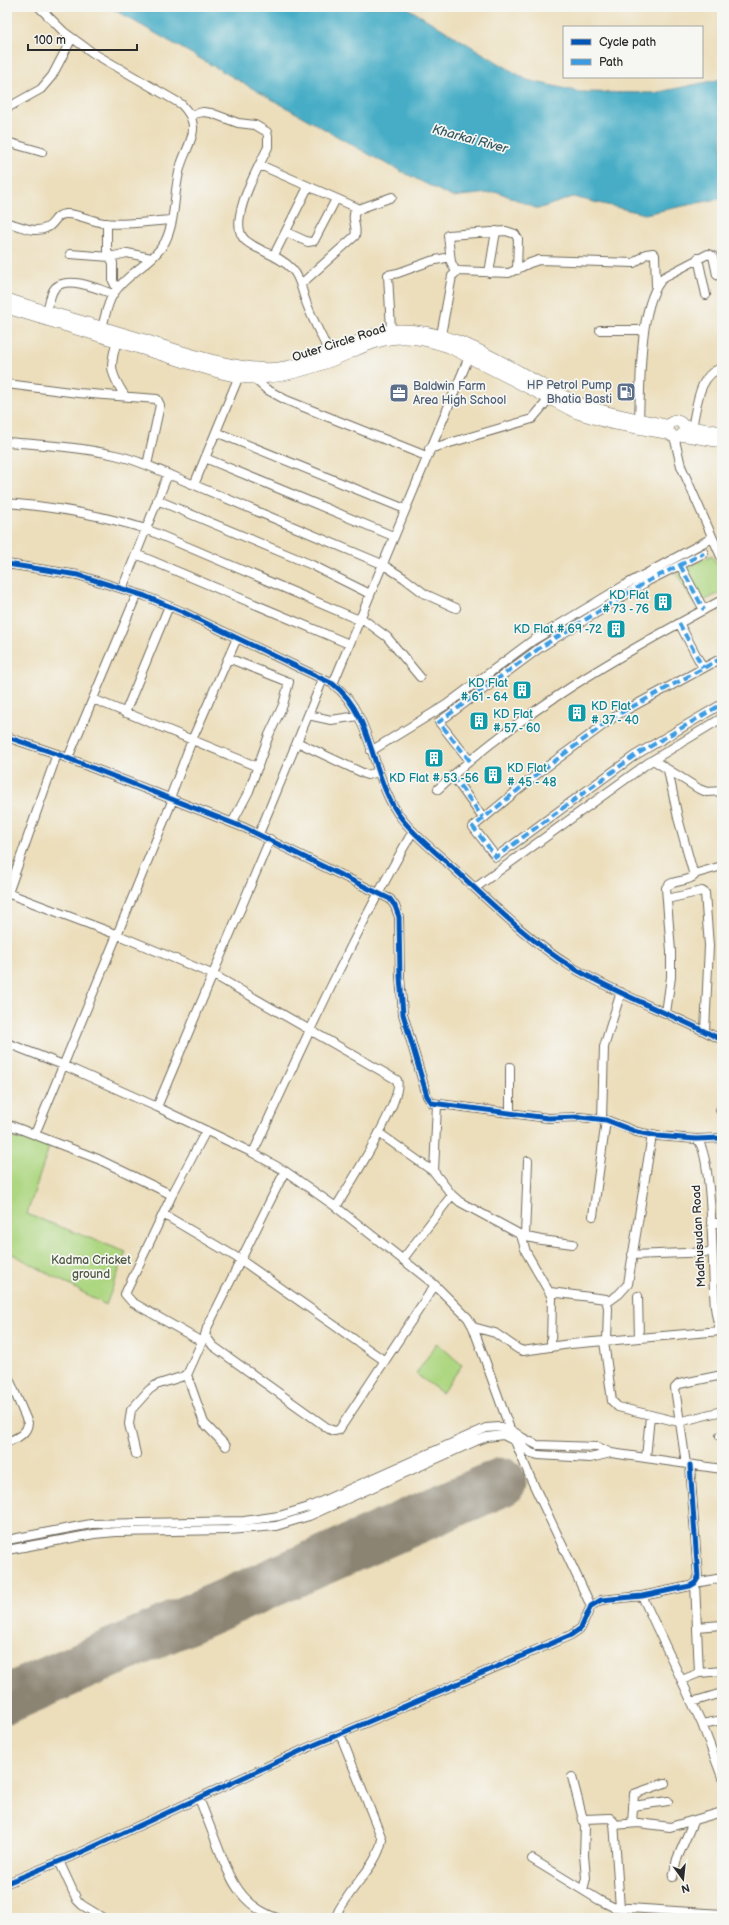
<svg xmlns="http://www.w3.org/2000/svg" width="729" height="1925" viewBox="0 0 729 1925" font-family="'Balsamiq Sans',sans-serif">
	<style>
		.green { fill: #aed782; stroke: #6c8156 }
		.water { fill: #47adc6; stroke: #396c78 }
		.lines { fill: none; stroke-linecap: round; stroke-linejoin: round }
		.runway { stroke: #8c8473; stroke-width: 49 }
		.street-casing { stroke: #6f6a5d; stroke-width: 10 }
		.secondary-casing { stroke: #6f6a5d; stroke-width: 12 }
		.street { stroke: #fff; stroke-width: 8 }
		.secondary { stroke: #fff; stroke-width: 11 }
		.quiet { stroke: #3d9ce1; stroke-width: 4; stroke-dasharray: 8 4; stroke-linecap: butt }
		.cycleway-casing { stroke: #f6f6f2; stroke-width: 8 }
		.cycleway { stroke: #0057b8; stroke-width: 5 }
		.labels { text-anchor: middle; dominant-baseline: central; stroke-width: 3.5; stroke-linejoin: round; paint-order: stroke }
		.street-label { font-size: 12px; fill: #2b2b2b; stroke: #f6f6f2 }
		.service-label { font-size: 12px; fill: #4e5e75; stroke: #f6f6f2; text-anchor: end }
		.culture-label { font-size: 12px; fill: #0d838f; stroke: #f6f6f2; text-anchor: end }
		.park-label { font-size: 12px; fill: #4c5641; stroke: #f6f6f2 }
		.water-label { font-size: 13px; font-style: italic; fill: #355861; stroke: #f6f6f2 }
	</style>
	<rect width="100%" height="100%" fill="#f6f6f2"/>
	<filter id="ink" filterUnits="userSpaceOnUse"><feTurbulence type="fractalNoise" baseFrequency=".025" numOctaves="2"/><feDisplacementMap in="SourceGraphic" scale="8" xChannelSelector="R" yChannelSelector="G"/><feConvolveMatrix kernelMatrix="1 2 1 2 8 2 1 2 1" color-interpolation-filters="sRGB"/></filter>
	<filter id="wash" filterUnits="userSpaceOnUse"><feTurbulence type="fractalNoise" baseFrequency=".012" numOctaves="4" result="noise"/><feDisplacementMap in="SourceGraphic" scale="16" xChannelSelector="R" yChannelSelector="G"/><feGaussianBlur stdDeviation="0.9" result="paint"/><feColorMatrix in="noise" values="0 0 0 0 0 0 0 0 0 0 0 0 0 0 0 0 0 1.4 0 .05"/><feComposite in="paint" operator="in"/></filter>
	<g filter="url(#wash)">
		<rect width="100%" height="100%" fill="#ecdebb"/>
		<!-- green -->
		<path class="green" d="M712,555L722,575V592L695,605L676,573Z
			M7,1138L51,1141L27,1214L126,1252L106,1305L7,1251Z
			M437,1343L462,1365L442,1393L416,1374Z"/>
		<!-- water -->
		<path class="water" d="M109,7H406L527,80L580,92L654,93L722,79V198L645,214L573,197L538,209L498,192L452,197L379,160Z"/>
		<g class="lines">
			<!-- runway -->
			<path class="runway" d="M7,1699L502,1482"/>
		</g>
	</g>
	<g filter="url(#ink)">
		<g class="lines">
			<defs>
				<path id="street" d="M39,7L64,32L93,53L181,104C188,111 194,119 193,130C192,142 184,154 181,165C173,189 177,218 165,242C153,263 127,273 114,293C107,303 105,317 102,328
					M7,108L41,89L52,76L72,38
					M190,115L203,112L211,113L238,123L255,125L267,132L268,137V147C259,167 226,222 245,240C257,251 278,254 292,269C300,277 301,288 305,299C311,317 321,335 329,352
					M7,142L42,152
					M260,165L360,209
					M7,223C20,225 33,234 46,228C55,225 54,215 65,214C78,213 90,221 104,223C121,226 153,221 172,220
					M107,223V251L113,263V281L117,289
					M286,232L308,242L314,241L336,199
					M70,254L110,257L127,253L151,258
					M274,255L308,187
					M698,258L706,295
					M456,272L451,262L448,235L506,231L515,234L518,239L517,270
					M489,273L496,231
					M301,284L355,236C358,227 350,218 356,210L392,197
					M47,312C49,305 50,293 55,288C67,275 99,289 113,294
					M391,330L388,275L398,273L431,261L450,257
					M600,330H644
					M441,335L452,276L458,271L509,273L530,263L539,260L634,263L646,254L653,253L655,255L656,286
					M117,341C109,367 110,373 125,396
					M251,376L266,389L286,400L426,456
					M7,384L78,393L157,399L160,405L147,465
					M639,419C641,383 638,303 664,277L708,254L713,256L717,275L722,277
					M692,427C697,407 698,374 722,368
					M216,432L405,509
					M674,436L681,466L722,559
					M7,442C43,445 80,447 115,455C134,459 152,467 170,475
					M429,449L532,419L549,399
					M205,458L393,536
					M194,485L239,376
					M157,500L312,565L370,594
					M7,503C56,507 98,514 146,529L359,620
					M136,554L349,644
					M7,564L78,575L145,596L183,612L333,684C375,716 370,779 402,819C416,837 436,852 452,867C487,899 530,942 570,966C618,995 672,1014 722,1040
					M680,565L704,610
					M122,589L166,479L167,477L173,476L382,564L404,578L425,594L456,608
					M360,617L387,637L420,677
					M679,623L703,668
					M228,658L289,682L283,705L269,735L249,791L232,823
					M722,658L617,715L541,771L473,827L496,857L634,756L722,704
					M333,684L471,352
					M93,699L258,767
					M125,713L169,606
					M308,715L331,720L358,716
					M7,737L57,754L245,828L390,899L395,906L399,917L400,977L403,1014L427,1096L432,1103L548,1118L580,1117L606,1120L637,1132L657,1136L696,1139L722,1138
					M297,742L367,775L379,772
					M371,751L446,705L532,641L625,585L712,538
					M68,758L137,594
					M653,760L699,789L707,792L722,791
					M470,761L439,722L541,647L648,581L704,553
					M453,776L483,818
					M438,789C521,711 621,654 722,600
					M170,798L192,740L237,638
					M259,834L323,679
					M694,874L722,866
					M475,888L648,763L722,718
					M7,893L118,935L214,975L397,1080C405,1098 348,1187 336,1207
					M7,896L57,754
					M667,899L702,891L705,893L709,946L705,1031
					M666,1013L671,977V951L666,888C671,879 686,883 694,876L678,818L668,770
					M7,1043L63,1065L157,1107L253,1153L285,1171L336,1207L435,1285L468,1318L473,1327L510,1429L530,1477L591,1606
					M157,1107L270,839
					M720,1110L722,1109
					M510,1113V1067
					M602,1119L604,1047L621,992
					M7,1124L98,1159L172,1195
					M379,1133L434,1172L452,1195L460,1202L521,1235L526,1252L552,1297L551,1347
					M35,1134L173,799
					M696,1139C714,1149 712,1281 715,1307C716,1316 718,1325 722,1333
					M253,1153C303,1044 353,935 413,831
					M285,1171L207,1328L205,1335L213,1346L329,1429L334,1431L339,1430L435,1285
					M434,1172L437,1104
					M163,1214L241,1260L385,1361
					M593,1216L606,1120
					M711,1223H722
					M522,1236L541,1240L573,1244
					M525,1236L528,1161
					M632,1255L712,1252
					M403,1259L452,1195
					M550,1292L606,1299L608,1308L607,1341
					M638,1296L639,1338
					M608,1302L619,1294L628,1284L652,1135
					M473,1327L495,1333L518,1349L523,1351L570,1344L721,1331
					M604,1341L612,1401L618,1407L679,1422L722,1411
					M202,1342L132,1302L125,1294L172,1195L206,1131
					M7,1374L28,1423C27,1434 17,1438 7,1442
					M187,1375L204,1423L226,1446
					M720,1436H722
					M136,1454L129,1424L131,1410L149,1390L156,1385L187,1375L204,1337
					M646,1458L650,1416
					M686,1464L675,1388L679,1384L722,1375
					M7,1540L91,1524L244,1521L279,1516L309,1507L486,1428L499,1427L510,1429L523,1438L537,1445L598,1447L611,1453L722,1469
					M7,1550L94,1534L116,1532L229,1530L276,1526L309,1516L476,1441L487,1437L503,1435L515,1441L531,1453L538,1455L590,1458L611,1453
					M642,1596L702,1724L722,1777
					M697,1627L722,1625
					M699,1673L695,1583L722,1578
					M682,1680L699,1673L722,1671
					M692,1702L722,1693
					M702,1724L722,1720
					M572,1777L585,1827L584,1855L586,1878L583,1890
					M199,1798C205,1814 212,1831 218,1847C231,1880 241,1906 277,1918
					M633,1806L668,1801
					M584,1819L610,1818L614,1822L620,1908
					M632,1823L634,1794L665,1783
					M614,1825L639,1823L670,1827L722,1812
					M532,1859L599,1900L613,1907L722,1914
					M59,1861L77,1900L82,1905L103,1918
					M673,1877L677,1859L693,1822
					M7,1883L82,1852L307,1748L571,1635L581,1628L591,1606L601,1600L642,1596L690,1586L695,1583L698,1578L690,1465
					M336,1918C337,1912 341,1906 345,1901C357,1880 378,1864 382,1839L340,1734"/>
				<path id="secondary" d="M7,299C49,313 92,324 135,337C174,349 240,373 279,368C316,363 350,342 385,331C456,322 513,373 574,401C604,414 637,418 669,426
					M7,308C62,325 117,341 172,358C193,364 233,379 254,378C279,378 304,371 328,362C353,353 376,337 405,338C420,338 434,342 449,347L577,413L610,423L671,434
					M668 429a8 8 0 1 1 16 0a8 8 0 1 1-16 0Z
					M684,426L722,432
					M681,435L722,442"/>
			</defs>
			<!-- street casing -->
			<use href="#street" class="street-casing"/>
			<!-- secondary casing -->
			<use href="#secondary" class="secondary-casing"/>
			<!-- street -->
			<use href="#street" class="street"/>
			<!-- secondary -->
			<use href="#secondary" class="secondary"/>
			<!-- quiet -->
			<path class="quiet" d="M680,565L704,610
				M679,623L703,668
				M722,658L617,715L541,771L473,827L496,857L634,756L722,704
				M470,761L439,722L541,647L648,581L704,553
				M453,776L483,818"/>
			<defs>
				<path id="cycleway" d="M7,564L78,575L145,596L183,612L333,684C375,716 370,779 402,819C416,837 436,852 452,867C487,899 530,942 570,966C618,995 672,1014 722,1040
					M7,737L57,754L245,828L390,899L395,906L399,917L400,977L403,1014L427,1096L432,1103L548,1118L580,1117L606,1120L637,1132L657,1136L696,1139L722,1138
					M7,1883L82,1852L307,1748L571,1635L581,1628L591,1606L601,1600L642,1596L690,1586L695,1583L698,1578L690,1465"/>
			</defs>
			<!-- cycleway casing -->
			<use href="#cycleway" class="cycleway-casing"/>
			<!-- cycleway -->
			<use href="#cycleway" class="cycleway"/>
		</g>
	</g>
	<!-- icons -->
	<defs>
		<symbol id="fuel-square" viewBox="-11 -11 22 22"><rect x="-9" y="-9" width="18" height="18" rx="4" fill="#5c6f8a" stroke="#f6f6f2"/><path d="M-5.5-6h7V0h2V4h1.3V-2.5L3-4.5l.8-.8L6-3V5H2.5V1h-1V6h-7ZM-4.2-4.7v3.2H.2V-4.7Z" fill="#fff"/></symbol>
		<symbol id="office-square" viewBox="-11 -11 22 22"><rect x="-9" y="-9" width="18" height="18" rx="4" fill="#5c6f8a" stroke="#f6f6f2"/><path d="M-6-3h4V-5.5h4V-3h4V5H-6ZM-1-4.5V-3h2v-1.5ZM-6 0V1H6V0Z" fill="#fff"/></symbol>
		<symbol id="building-square" viewBox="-11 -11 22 22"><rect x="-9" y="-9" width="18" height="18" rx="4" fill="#0f9aa8" stroke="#f6f6f2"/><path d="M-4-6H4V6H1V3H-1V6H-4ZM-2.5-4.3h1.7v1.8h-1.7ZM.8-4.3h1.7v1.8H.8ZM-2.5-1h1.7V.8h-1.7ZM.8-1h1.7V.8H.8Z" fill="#fff"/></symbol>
	</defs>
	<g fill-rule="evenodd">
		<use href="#fuel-square" x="615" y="381" width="22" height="22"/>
		<use href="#office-square" x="388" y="382" width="22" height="22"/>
		<use href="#building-square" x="652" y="591" width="22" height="22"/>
		<use href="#building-square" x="605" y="618" width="22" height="22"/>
		<use href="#building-square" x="511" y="679" width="22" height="22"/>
		<use href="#building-square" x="566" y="702" width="22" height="22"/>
		<use href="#building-square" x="468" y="710" width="22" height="22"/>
		<use href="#building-square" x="423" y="747" width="22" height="22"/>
		<use href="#building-square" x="482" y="764" width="22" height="22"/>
	</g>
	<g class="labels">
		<!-- street labels -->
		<g class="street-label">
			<text transform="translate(339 343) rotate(-18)">Outer Circle Road</text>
			<text transform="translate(699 1236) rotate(-93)">Madhusudan Road</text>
		</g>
		<!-- service labels -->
		<g class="service-label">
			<text x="612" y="385">HP Petrol Pump<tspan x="612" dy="14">Bhatia Basti</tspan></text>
			<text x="413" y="386" text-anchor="start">Baldwin Farm<tspan x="413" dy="14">Area High School</tspan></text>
		</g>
		<!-- culture labels -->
		<g class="culture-label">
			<text x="649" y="595">KD Flat<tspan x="649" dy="14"># 73 - 76</tspan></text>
			<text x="602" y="629">KD Flat # 69 -72</text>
			<text x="508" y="683">KD Flat<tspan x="508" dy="14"># 61 - 64</tspan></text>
			<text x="591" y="706" text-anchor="start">KD Flat<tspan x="591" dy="14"># 37 - 40</tspan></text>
			<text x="493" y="714" text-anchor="start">KD Flat<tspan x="493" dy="14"># 57 - 60</tspan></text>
			<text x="507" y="768" text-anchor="start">KD Flat<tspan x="507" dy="14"># 45 - 48</tspan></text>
			<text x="434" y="778" text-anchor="middle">KD Flat # 53 -56</text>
		</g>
		<!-- park labels -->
		<g class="park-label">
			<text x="91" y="1260">Kadma Cricket<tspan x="91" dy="14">ground</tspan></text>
		</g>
		<!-- water labels -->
		<g class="water-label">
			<text transform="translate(470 139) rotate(15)">Kharkai River</text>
		</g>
	</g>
	<!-- margin -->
	<rect width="729" height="1925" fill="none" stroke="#f6f6f2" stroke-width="24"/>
	<!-- legend -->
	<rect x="563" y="26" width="140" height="52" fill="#f6f6f2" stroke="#a5a5a2"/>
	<rect x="571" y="39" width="20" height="6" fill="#0057b8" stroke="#a5a5a2"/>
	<text x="599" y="46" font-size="12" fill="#2b2b2b">Cycle path</text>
	<rect x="571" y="59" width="20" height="6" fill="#3d9ce1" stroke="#a5a5a2"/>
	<text x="599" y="66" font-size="12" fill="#2b2b2b">Path</text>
	<!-- north arrow -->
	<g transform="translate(683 1879) rotate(165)" stroke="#f6f6f2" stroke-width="3" paint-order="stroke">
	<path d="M0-3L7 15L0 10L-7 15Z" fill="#2b2b2b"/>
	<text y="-6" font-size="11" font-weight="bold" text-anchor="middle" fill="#2b2b2b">N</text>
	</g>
	<!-- scale -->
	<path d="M28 44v6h109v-6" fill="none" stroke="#2b2b2b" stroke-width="2"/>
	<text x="34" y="44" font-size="12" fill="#2b2b2b" stroke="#f6f6f2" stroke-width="3" paint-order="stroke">100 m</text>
</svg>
